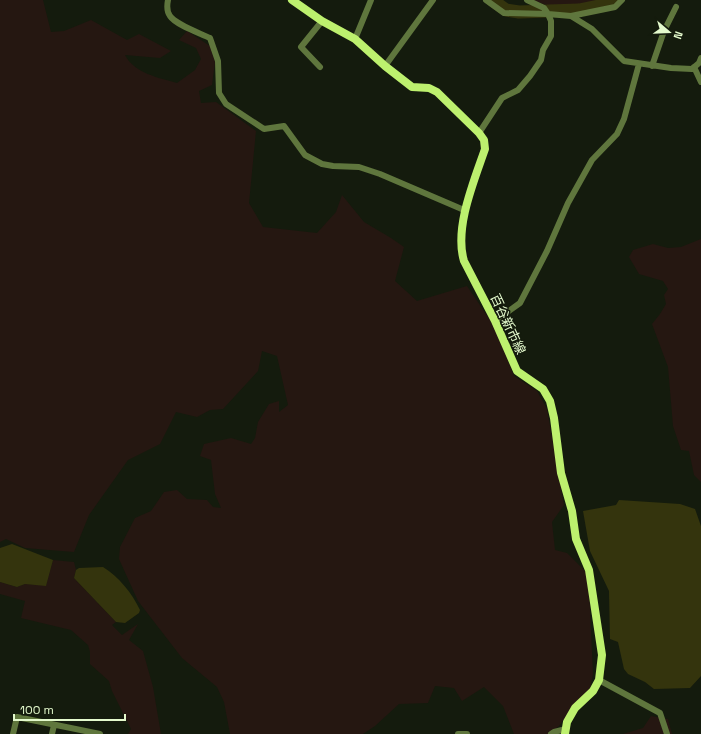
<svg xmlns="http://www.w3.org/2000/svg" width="701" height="734" viewBox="0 0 701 734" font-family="'Space Grotesk','Noto Sans JP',sans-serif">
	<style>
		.green { fill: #251711 }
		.water { fill: #34340d }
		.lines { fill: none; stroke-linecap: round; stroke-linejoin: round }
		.river { stroke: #34340d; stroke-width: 13 }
		.street { stroke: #5f763d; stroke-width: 6 }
		.secondary { stroke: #bdf06e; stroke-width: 8 }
		.labels { text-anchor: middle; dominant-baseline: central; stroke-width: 3; stroke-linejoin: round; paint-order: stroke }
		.street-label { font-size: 13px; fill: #e4facd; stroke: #141b0d }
	</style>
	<rect width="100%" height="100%" fill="#141b0d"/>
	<!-- green -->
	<path class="green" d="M0,0H43L51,32L64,31L91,20L127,40L139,34L171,51L160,58L125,55C134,73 159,78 177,83L195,70L201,59L196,48L179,40L187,31L210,46L215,62L212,85L199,91L201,103L216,102L256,131L249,203L263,227L317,233L336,212L342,195L364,222L391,238L404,247L395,281L417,301L467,286L494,326L514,376L537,391L547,409L564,505L552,522L555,550L567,553L587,573L589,587L593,674L590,689L571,709L559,726L548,734H514L503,706L484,687L462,701L454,688L435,686L428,703L399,704L375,726L363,734H230L224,702L217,687L182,658L138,601L119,559L120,547L135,518L151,511L164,492L177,490L187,499L207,500L213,507L221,508L215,494L211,460L200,456L204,444L231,438L251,444L255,438L258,422L269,404L279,401V412L288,405L277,356L262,351L258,371L223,409L210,410L197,417L176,412L160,444L128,460L89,515L74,552L25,548L6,539L0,542Z
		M533,0H608C584,4 556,12 533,0Z
		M701,239V482L694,475L689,451L681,450L673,426L668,367L652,324L660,314L666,304L664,295L668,289L663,281L639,274L629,257L633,250L653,244L668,248L681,247Z
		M53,560L74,562L76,570L74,578L116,622L112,625L122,635L138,624L129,640L143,651L153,687L161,734H128L131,729L112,691L109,681L90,664V652L88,645L71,630L21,618L25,601L0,594V582L17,587L25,584L46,585Z
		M651,716L668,719L672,734H623L643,728Z"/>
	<!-- water -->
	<path class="water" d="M619,500L680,504L695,509L701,526V676L690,688L654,689L645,682L628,674L624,669L618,642L610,639L609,591L590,551L583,511L616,505Z
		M12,544L53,560L46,586L25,584L17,587L0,582V548Z
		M103,567C119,577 132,593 140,610L139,613L125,623L116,622L74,578L76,570L79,568Z"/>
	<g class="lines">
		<!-- river -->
		<path class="river" d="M492,0L506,10L519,12L579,10L614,3L616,0"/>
		<!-- street -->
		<path class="street" d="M168,0C167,5 167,12 170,16C176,25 200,33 210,38L218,61L219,93L226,104L264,129L284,126L305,155L322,164L333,166L359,167L380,174L464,210
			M486,0L504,13L548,14L571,16L592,29L624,61L671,68L692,69L699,63L701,58
			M571,16L615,7L622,0
			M355,39L371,0
			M385,66L433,0
			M652,66L664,31L676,7
			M320,67L301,47L322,21
			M694,67L701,82
			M479,133L502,98L518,90L530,76L541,60L543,50L551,36V21L548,14L544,8L527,0
			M495,321L520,303L547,251L568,203L592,160L617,134L624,119L639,64
			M599,680L660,713L667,734
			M13,734L17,717L100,734
			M52,734L54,725
			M458,734H467
			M551,734L554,732L566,729"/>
		<!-- secondary -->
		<path class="secondary" d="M292,0L322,21L355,39L385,66L412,87L429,88L437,92L479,133L484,140L485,149C474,181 454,228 464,261L495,321L517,371L543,389L550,401L554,418L561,473L572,511L576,539L589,570L602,655L599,680L593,691L575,708L567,722L565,734"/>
	</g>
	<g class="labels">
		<!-- street labels -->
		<g class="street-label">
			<text transform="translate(508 324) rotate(65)">百谷新市線</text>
		</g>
	</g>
	<!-- north arrow -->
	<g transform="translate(669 32) rotate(109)" stroke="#141b0d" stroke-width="3" paint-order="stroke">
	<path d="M0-3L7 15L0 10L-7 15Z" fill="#e4facd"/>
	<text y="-6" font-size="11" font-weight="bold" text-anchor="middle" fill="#e4facd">N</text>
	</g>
	<!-- scale -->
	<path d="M14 714v6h111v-6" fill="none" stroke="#e4facd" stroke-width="2"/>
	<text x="20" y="714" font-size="12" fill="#e4facd" stroke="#141b0d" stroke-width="3" paint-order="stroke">100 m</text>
</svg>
